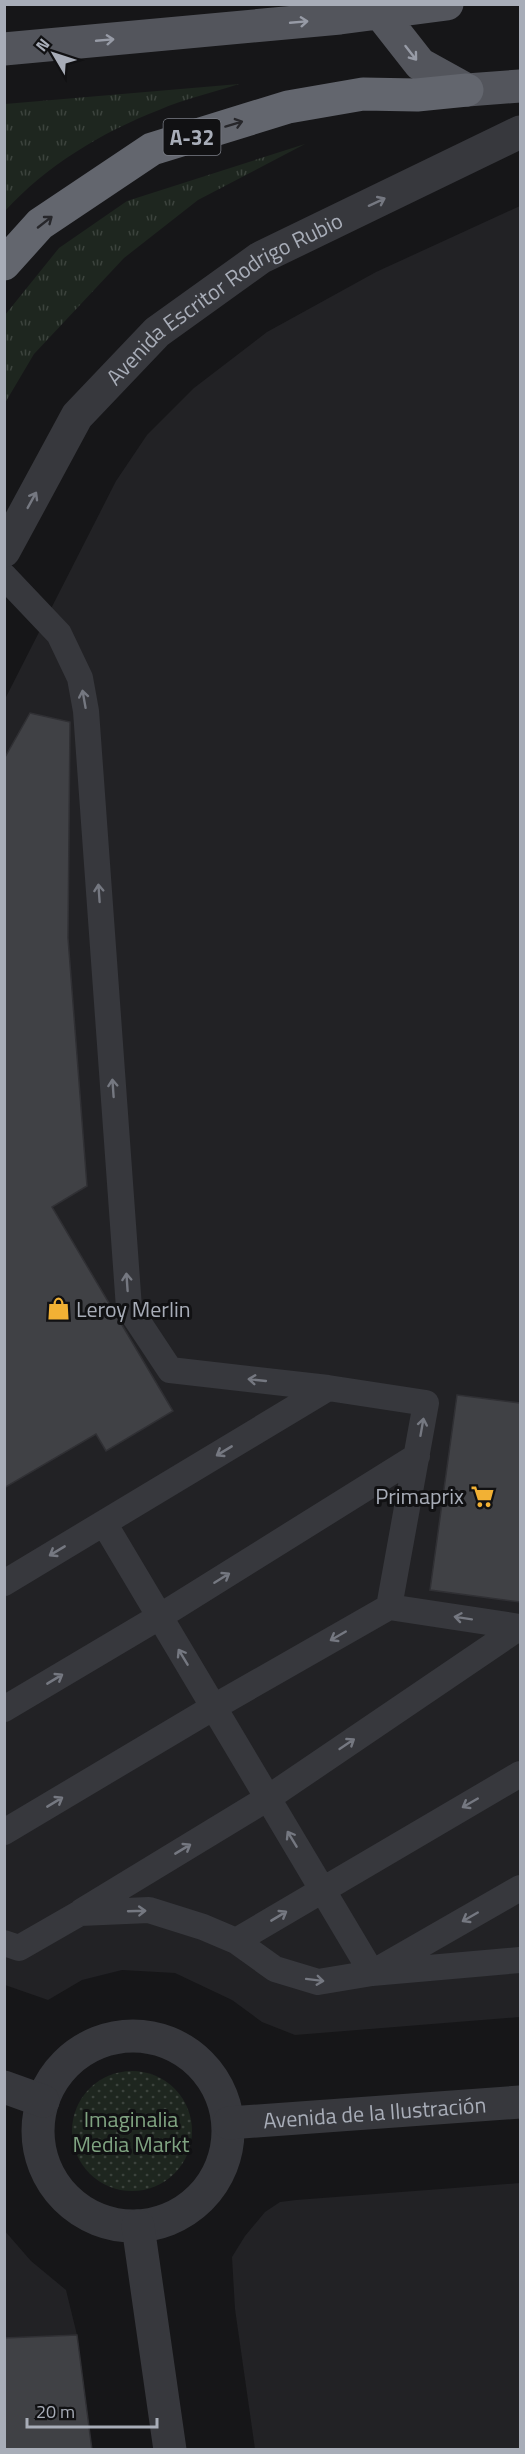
<svg xmlns="http://www.w3.org/2000/svg" width="525" height="2454" viewBox="0 0 525 2454" font-family="'Titillium Web',sans-serif">
	<style>
		.built { fill: #222225 }
		.grass { fill: url(#grass-tufts) }
		.garden { fill: url(#garden-dots) }
		.building { fill: #404145; stroke: #303034; stroke-width: 1.5 }
		.lines { fill: none; stroke-linecap: round; stroke-linejoin: round }
		.service { stroke: #37383d; stroke-width: 26 }
		.minor { stroke: #37383d; stroke-width: 33 }
		.tertiary { stroke: #37383d; stroke-width: 33 }
		.primary { stroke: #53555c; stroke-width: 33 }
		.motorway { stroke: #63666e; stroke-width: 33 }
		.oneway { stroke: #979ba6 }
		.oneway2 { stroke: #26262a }
		.oneway3 { stroke: #757881 }
		.labels { text-anchor: middle; dominant-baseline: central; stroke-width: 6; stroke-linejoin: round; paint-order: stroke }
		.shield { fill: #111113; stroke: #7b7e86; stroke-width: 1.5 }
		.shield-label { font-size: 21px; font-weight: bold; fill: #a8adb8 }
		.street-label { font-size: 22px; fill: #a8adb8; stroke: #111113 }
		.poi-label { font-size: 22px; fill: #a8adb8; stroke: #111113; text-anchor: start }
		.park-label { font-size: 22px; fill: #7fa381; stroke: #111113 }
	</style>
	<defs>
		<pattern id="grass-tufts" width="24" height="20" patternUnits="userSpaceOnUse" patternTransform="scale(1.5)"><rect width="24" height="20" fill="#1e261f"/><path d="M3 7l-1-3M5 7V3M7 7l1-3M15 17l-1-3M17 17v-4M19 17l1-3" fill="none" stroke="#3c433d"/></pattern>
		<pattern id="garden-dots" width="8" height="8" patternUnits="userSpaceOnUse" patternTransform="scale(1.5)"><rect width="8" height="8" fill="#1e261f"/><path d="M2 2h.1M6 6h.1" fill="none" stroke="#3c433d" stroke-width="1.8" stroke-linecap="round"/></pattern>
	</defs>
	<rect width="100%" height="100%" fill="#161618"/>
	<!-- built -->
	<path class="built" d="M520,206V2017L295,2035L262,2022L232,2000L175,1973L122,1970L82,1980L48,2000L5,1985V699L116,481L147,435L194,388L267,332L376,272Z
		M520,2183V2449H255L235,2309L232,2257L245,2236L265,2212L280,2202L296,2200Z
		M4,2230L31,2261L66,2290L77,2335L92,2449H5Z"/>
	<!-- grass -->
	<path class="grass" d="M239,84C212,93 184,99 159,110C102,132 46,166 5,211V104Z
		M305,144L198,200L124,258L34,354L5,403V315L59,248L127,201Z"/>
	<!-- garden -->
	<path class="garden" d="M72 2131a60 60 0 1 1 120 0a60 60 0 1 1-120 0Z"/>
	<!-- building -->
	<path class="building" d="M30,713L70,722L68,938L87,1186L52,1207L173,1411L106,1451L96,1434L4,1488V759Z
		M457,1395L520,1403V1602L430,1590Z
		M77,2335L92,2450H4V2338Z"/>
	<g class="lines">
		<!-- service -->
		<path class="service" d="M4,576L59,634L80,678L86,711L129,1308L170,1370L328,1388L426,1403L389,1607L520,1627
			M104,1523L372,1973L520,1888
			M4,1583L328,1388
			M4,1709L159,1617L417,1456
			M4,1832L214,1707L389,1607
			M82,1911L268,1798L520,1627
			M236,1941L520,1774
			M4,1943L19,1948L80,1913L149,1910L203,1927L236,1941L275,1969L318,1982L372,1973L520,1960"/>
		<!-- minor -->
		<path class="minor" id="s1" d="M4,551L77,416L157,332L260,258L520,132"/>
		<!-- tertiary -->
		<g class="tertiary">
			<circle cx="133" cy="2131" r="95"/>
			<path d="M4,2087L43,2101"/>
			<path id="s2" d="M229,2123L520,2102"/>
			<path d="M138,2226L170,2450"/>
		</g>
		<!-- primary -->
		<path class="primary" d="M380,4V13L420,64L467,90L520,86
			M4,49L340,18L447,4"/>
		<!-- motorway -->
		<path class="motorway" d="M4,264L40,224L152,149L288,107L363,94L417,95L467,90"/>
	</g>
	<!-- one-way arrows -->
	<defs><path id="oneway-shaft" d="M-6 0H5M1.5-3L5.5 0L1.5 3" fill="none" stroke-width="1.6" stroke-linecap="round" stroke-linejoin="round" transform="scale(1.5)"/></defs>
	<g class="oneway">
		<use href="#oneway-shaft" transform="translate(299 22) rotate(-5)"/>
		<use href="#oneway-shaft" transform="translate(105 40) rotate(-5)"/>
		<use href="#oneway-shaft" transform="translate(411 53) rotate(52)"/>
	</g>
	<g class="oneway2">
		<use href="#oneway-shaft" transform="translate(234 124) rotate(-17)"/>
		<use href="#oneway-shaft" transform="translate(45 222) rotate(-38)"/>
	</g>
	<g class="oneway3">
		<use href="#oneway-shaft" transform="translate(377 202) rotate(-25)"/>
		<use href="#oneway-shaft" transform="translate(32 500) rotate(-61)"/>
		<use href="#oneway-shaft" transform="translate(84 699) rotate(-100)"/>
		<use href="#oneway-shaft" transform="translate(99 893) rotate(-94)"/>
		<use href="#oneway-shaft" transform="translate(113 1088) rotate(-94)"/>
		<use href="#oneway-shaft" transform="translate(127 1282) rotate(-94)"/>
		<use href="#oneway-shaft" transform="translate(257 1380) rotate(-174)"/>
		<use href="#oneway-shaft" transform="translate(422 1427) rotate(-80)"/>
		<use href="#oneway-shaft" transform="translate(224 1451) rotate(149)"/>
		<use href="#oneway-shaft" transform="translate(57 1551) rotate(149)"/>
		<use href="#oneway-shaft" transform="translate(222 1578) rotate(-32)"/>
		<use href="#oneway-shaft" transform="translate(463 1618) rotate(-171)"/>
		<use href="#oneway-shaft" transform="translate(338 1636) rotate(150)"/>
		<use href="#oneway-shaft" transform="translate(183 1657) rotate(-121)"/>
		<use href="#oneway-shaft" transform="translate(55 1679) rotate(-31)"/>
		<use href="#oneway-shaft" transform="translate(347 1744) rotate(-34)"/>
		<use href="#oneway-shaft" transform="translate(55 1802) rotate(-31)"/>
		<use href="#oneway-shaft" transform="translate(470 1803) rotate(150)"/>
		<use href="#oneway-shaft" transform="translate(292 1839) rotate(-121)"/>
		<use href="#oneway-shaft" transform="translate(183 1849) rotate(-31)"/>
		<use href="#oneway-shaft" transform="translate(137 1911) rotate(-2)"/>
		<use href="#oneway-shaft" transform="translate(279 1916) rotate(-31)"/>
		<use href="#oneway-shaft" transform="translate(470 1917) rotate(150)"/>
		<use href="#oneway-shaft" transform="translate(315 1980) rotate(7)"/>
	</g>
	<!-- icons -->
	<defs>
		<symbol id="shop-bare" viewBox="-9 -9 18 18"><path d="M-5-2.5h2.3a2.7 3.5 0 0 1 5.4 0H5L5.5 6h-11ZM-1.5-2.5h3a1.5 2.3 0 0 0-3 0Z" fill="#f2b134" stroke="#111113" stroke-width="2.5" paint-order="stroke"/></symbol>
		<symbol id="supermarket-bare" viewBox="-9 -9 18 18"><path d="M-6-5.5h2.5l.6 2H6L4.5 2H-2.5L-4.4-4H-6ZM-1.5 3.2a1.3 1.3 0 1 0 .1 0ZM3 3.2a1.3 1.3 0 1 0 .1 0Z" fill="#f2b134" stroke="#111113" stroke-width="2.5" paint-order="stroke"/></symbol>
	</defs>
	<g fill-rule="evenodd">
		<use href="#shop-bare" x="42" y="1292" width="33" height="33"/>
		<use href="#supermarket-bare" x="466" y="1480" width="33" height="33"/>
	</g>
	<g class="labels">
		<!-- shield labels -->
		<rect class="shield" x="163.5" y="119" width="57" height="36" rx="4.5"/>
		<g class="shield-label">
			<text x="192" y="137">A-32</text>
		</g>
		<!-- street labels -->
		<g class="street-label">
			<text stroke="none"><textPath href="#s1" startOffset="344">Avenida Escritor Rodrigo Rubio</textPath></text>
			<text stroke="none"><textPath href="#s2" startOffset="146">Avenida de la Ilustración</textPath></text>
		</g>
		<!-- poi labels -->
		<g class="poi-label">
			<text x="76" y="1309">Leroy Merlin</text>
			<text x="464" y="1496" text-anchor="end">Primaprix</text>
		</g>
		<!-- park labels -->
		<g class="park-label">
			<text x="131" y="2119">Imaginalia<tspan x="131" dy="25">Media Markt</tspan></text>
		</g>
	</g>
	<!-- border -->
	<rect width="525" height="2454" fill="none" stroke="#a8adb8" stroke-width="12"/>
	<!-- north arrow -->
	<g transform="translate(54 54) rotate(309)" stroke="#111113" stroke-width="4.5" paint-order="stroke">
	<path d="M0-4.5L10 22L0 15L-10 22Z" fill="#a8adb8"/>
	<text y="-9" font-size="16" font-weight="bold" text-anchor="middle" fill="#a8adb8">N</text>
	</g>
	<!-- scale -->
	<path d="M27 2418v9h130v-9" fill="none" stroke="#a8adb8" stroke-width="3"/>
	<text x="36" y="2418" font-size="18" fill="#a8adb8" stroke="#111113" stroke-width="4.5" paint-order="stroke">20 m</text>
</svg>
